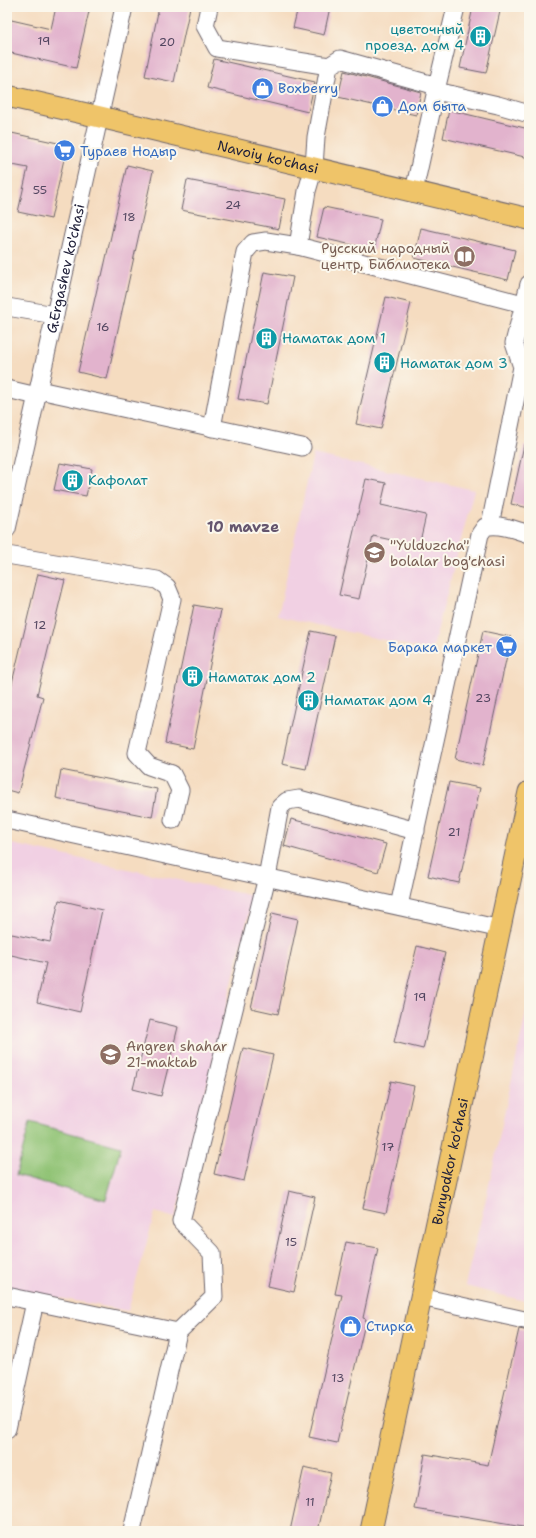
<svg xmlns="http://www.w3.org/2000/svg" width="536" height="1538" viewBox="0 0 536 1538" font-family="'Shantell Sans',sans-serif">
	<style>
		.built { fill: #f1d0e3 }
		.green { fill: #90c375; stroke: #597258 }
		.building { fill: #e2b3cd }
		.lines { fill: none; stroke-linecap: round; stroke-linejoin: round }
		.minor-casing { stroke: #6c636a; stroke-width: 19 }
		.major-casing { stroke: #6c636a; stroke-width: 23 }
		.minor { stroke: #fff; stroke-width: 17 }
		.major { stroke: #efc469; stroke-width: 21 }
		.labels { text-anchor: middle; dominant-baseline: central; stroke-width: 4; stroke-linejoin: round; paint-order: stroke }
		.number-label { font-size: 12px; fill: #524660 }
		.culture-label { font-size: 14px; fill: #0d838f; stroke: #fbf7ec; text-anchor: start }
		.shop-label { font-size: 14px; fill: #366cbe; stroke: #fbf7ec; text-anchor: start }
		.street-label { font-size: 14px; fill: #22223b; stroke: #fbf7ec }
		.education-label { font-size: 14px; fill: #785e54; stroke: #fbf7ec; text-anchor: start }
		.neighbourhood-label { font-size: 15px; font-weight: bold; fill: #65556e; stroke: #fbf7ec }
	</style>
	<rect width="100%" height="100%" fill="#fbf7ec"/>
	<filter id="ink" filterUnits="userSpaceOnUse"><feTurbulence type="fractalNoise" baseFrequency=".025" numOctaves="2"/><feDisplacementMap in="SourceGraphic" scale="8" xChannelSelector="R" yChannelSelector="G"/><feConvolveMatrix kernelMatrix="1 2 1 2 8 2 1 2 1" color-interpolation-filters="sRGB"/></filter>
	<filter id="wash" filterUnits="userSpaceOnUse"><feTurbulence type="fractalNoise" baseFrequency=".012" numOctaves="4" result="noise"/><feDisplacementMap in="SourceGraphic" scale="16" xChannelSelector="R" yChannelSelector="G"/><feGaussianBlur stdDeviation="0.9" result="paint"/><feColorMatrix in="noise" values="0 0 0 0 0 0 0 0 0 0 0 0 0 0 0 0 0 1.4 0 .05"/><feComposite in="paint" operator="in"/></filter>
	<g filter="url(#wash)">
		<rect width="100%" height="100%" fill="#f5dcc0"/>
		<!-- built -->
		<path class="built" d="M313,454L474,490L432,651L278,616Z
			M7,843L253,896L175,1218L155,1212L128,1311L7,1288Z
			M528,1004L529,1005V1302L465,1286L487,1194Z"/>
		<!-- green -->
		<path class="green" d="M30,1122L121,1147L106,1200L16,1175Z"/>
		<g id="blocks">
			<!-- building -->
			<path class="building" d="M56,7H90L76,68L7,52V19L51,29Z
				M159,7H190L174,82L145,76Z
				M298,7H330L324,35L293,28Z
				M473,7H501L486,73L460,68Z
				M214,59L315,82L308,112L207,88Z
				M344,71L421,92L416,115L338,97Z
				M449,110L529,129V158L443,138Z
				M7,132L67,145L51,219L18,212L28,168L7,164Z
				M127,165L153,171L107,379L78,372L100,276H102Z
				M187,180L285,199L279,229L181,210Z
				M324,207L381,219L374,250L317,237Z
				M421,228L515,250L508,280L414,258Z
				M264,272L293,277L267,404L238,399Z
				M386,297L411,303L381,429L356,424Z
				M524,445H529V508L511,504Z
				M60,463L92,469L86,496L54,490Z
				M366,479L386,483L381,505L426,515L419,546L373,536L359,599L339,595Z
				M38,574L65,580L37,695L43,697L18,793L7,790V704Z
				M194,605L221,610L193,749L165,743Z
				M311,631L335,636L306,769L282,764Z
				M483,631L511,637L483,765L455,759Z
				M61,770L157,789L152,817L56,798Z
				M449,782L480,788L459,883L428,876Z
				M291,819L386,844L378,872L284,846Z
				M59,900L102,910L80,1012L37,1002L46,963L7,954V933L50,942Z
				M272,913L298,919L278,1014L251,1008Z
				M417,946L445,953L423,1049L394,1042Z
				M150,1020L178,1027L161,1096L133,1089Z
				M243,1048L273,1055L244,1181L214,1174Z
				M391,1081L414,1086L386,1213L363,1208Z
				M289,1191L315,1197L294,1292L268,1286Z
				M346,1242L378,1248L363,1318L366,1319L337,1443L309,1437L342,1295L335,1294Z
				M519,1329L529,1331V1528L415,1509L425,1454L488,1465Z
				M304,1467L331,1473L318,1531H290Z"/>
		</g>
	</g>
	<g filter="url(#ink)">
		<use href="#blocks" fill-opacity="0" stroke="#6c636a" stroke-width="1"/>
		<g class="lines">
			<defs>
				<g id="minor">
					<path d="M209,7L205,26L217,48L329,66"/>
					<path d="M437,86L340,59L329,66L316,137L314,167L307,191L298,246L523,304"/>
					<path d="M436,91L498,105L529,114"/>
					<path d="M414,191L437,86L456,7"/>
					<path d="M7,307L55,315"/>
					<path d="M7,389L37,396"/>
					<path d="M39,390L302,447"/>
					<path d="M212,428L245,252L253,243L266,241L298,246"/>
					<path d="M490,525L522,367L514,343L529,284"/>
					<path id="s1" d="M7,529L124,7"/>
					<path d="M7,555L157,580L167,587L172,599L137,753L149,766L172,774L180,790L173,820"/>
					<path d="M7,820L501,929"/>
					<path d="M399,906L480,534L485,527C499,523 516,530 529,534"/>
					<path d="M7,1296L178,1332L214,1297L212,1253L181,1221L267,877L280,807L287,801L299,799L416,831"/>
					<path d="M421,1297L529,1321"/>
					<path d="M7,1429L35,1302"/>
					<path d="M132,1531L178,1332"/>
				</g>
				<g id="major">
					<path id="s2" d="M7,96L100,117L529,219"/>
					<path id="s3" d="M371,1531L529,792"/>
				</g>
			</defs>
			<!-- minor casing -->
			<use href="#minor" class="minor-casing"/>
			<!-- major casing -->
			<use href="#major" class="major-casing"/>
			<!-- minor -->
			<use href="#minor" class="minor"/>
			<!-- major -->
			<use href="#major" class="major"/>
		</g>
	</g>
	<!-- icons -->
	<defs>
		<symbol id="building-disc" viewBox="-11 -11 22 22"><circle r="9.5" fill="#0f9aa8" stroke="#fbf7ec"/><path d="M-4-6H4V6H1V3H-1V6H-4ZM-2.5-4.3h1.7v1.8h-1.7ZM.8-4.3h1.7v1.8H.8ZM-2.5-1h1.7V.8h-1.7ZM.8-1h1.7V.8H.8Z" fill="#fff"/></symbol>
		<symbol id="shop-disc" viewBox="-11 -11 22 22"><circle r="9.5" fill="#3f7fe0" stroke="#fbf7ec"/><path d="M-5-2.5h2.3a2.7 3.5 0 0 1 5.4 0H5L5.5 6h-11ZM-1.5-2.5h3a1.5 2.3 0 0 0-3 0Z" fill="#fff"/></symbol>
		<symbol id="supermarket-disc" viewBox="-11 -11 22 22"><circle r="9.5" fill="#3f7fe0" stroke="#fbf7ec"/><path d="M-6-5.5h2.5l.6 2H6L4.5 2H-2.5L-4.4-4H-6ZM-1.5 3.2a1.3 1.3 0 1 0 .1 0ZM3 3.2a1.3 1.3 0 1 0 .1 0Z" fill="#fff"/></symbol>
		<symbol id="library-disc" viewBox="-11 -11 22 22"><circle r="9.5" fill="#8d6e63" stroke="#fbf7ec"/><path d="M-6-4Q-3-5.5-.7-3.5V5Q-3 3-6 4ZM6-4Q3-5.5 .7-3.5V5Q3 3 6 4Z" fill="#fff"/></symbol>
		<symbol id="school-disc" viewBox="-11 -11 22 22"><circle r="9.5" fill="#8d6e63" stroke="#fbf7ec"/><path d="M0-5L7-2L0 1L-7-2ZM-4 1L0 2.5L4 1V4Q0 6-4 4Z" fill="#fff"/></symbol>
	</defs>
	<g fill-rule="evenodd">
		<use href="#building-disc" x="468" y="24" width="25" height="25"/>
		<use href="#shop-disc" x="250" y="76" width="25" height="25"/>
		<use href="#shop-disc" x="370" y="94" width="25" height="25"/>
		<use href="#supermarket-disc" x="52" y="138" width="25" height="25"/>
		<use href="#library-disc" x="452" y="244" width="25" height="25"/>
		<use href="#building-disc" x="254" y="326" width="25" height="25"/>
		<use href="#building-disc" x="372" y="350" width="25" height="25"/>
		<use href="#building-disc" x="60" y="468" width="25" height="25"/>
		<use href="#school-disc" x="362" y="540" width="25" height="25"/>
		<use href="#supermarket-disc" x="494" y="634" width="25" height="25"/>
		<use href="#building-disc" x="180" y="664" width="25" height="25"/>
		<use href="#building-disc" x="296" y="688" width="25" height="25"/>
		<use href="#school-disc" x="98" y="1042" width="25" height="25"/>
		<use href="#shop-disc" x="338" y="1314" width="25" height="25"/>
	</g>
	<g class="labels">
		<!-- number labels -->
		<g class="number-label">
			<text x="44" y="41">19</text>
			<text x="167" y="42">20</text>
			<text x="40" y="190">55</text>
			<text x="233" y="205">24</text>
			<text x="129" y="217">18</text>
			<text x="103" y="327">16</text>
			<text x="40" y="625">12</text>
			<text x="483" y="698">23</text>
			<text x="454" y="832">21</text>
			<text x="420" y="997">19</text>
			<text x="388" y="1147">17</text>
			<text x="291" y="1242">15</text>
			<text x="338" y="1378">13</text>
			<text x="310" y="1502">11</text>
		</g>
		<!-- culture labels -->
		<g class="culture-label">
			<text x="464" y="29" text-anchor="end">цветочный<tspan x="464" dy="16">проезд. дом 4</tspan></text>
			<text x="282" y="338">Наматак дом 1</text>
			<text x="400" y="363">Наматак дом 3</text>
			<text x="88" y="480">Кафолат</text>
			<text x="208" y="677">Наматак дом 2</text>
			<text x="324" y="700">Наматак дом 4</text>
		</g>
		<!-- shop labels -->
		<g class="shop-label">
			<text x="278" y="88">Boxberry</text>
			<text x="398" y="106">Дом быта</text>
			<text x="80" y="151">Тураев Нодыр</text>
			<text x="492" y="647" text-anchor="end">Барака маркет</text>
			<text x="366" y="1326">Стирка</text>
		</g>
		<!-- street labels -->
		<g class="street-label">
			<text stroke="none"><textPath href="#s2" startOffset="268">Navoiy ko'chasi</textPath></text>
			<text stroke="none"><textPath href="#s1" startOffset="267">G.Ergashev ko'chasi</textPath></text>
			<text stroke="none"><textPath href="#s3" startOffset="378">Bunyodkor ko'chasi</textPath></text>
		</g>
		<!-- education labels -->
		<g class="education-label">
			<text x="450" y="248" text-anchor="end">Русский народный<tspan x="450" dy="16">центр, Библиотека</tspan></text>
			<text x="390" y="545">"Yulduzcha"<tspan x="390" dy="16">bolalar bog'chasi</tspan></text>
			<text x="126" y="1046">Angren shahar<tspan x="126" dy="16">21-maktab</tspan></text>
		</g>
		<!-- neighbourhood labels -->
		<g class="neighbourhood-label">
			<text x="243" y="527">10 mavze</text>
		</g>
	</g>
	<!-- margin -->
	<rect width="536" height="1538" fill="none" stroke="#fbf7ec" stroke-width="24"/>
</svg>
